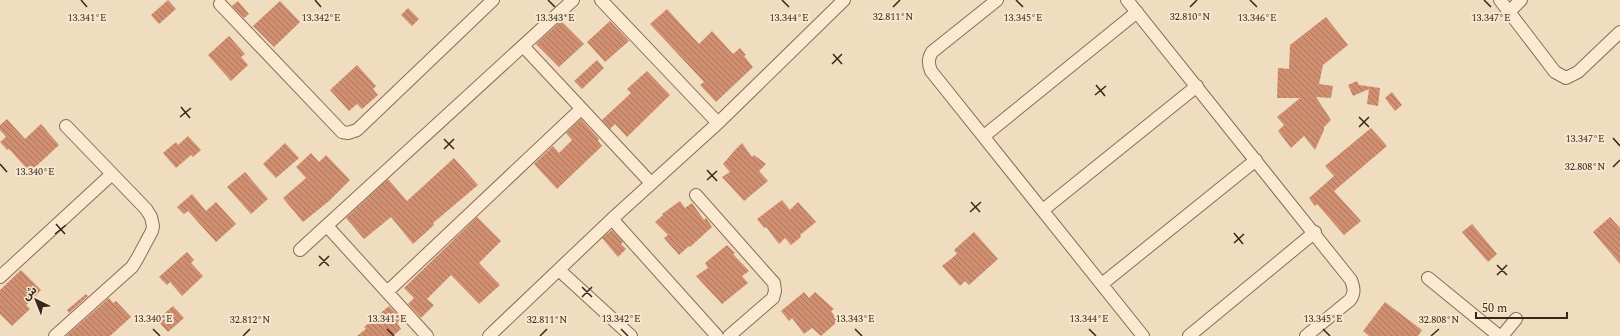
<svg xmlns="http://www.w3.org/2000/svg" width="1620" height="336" viewBox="0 0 1620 336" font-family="Spectral,'Noto Sans Arabic',serif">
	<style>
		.building { fill: url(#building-back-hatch) }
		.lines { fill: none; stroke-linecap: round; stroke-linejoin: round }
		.minor-casing { stroke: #8a6c55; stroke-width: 14 }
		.minor { stroke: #fbead1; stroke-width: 12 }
		.ticks { fill: none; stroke: #38261b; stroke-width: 1.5 }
		.ticks-label { font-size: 10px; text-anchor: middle; fill: #38261b; stroke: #f7e7ce; stroke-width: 4; stroke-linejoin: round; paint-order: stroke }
	</style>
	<defs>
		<pattern id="building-back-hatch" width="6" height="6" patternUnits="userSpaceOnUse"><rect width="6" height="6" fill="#d18f71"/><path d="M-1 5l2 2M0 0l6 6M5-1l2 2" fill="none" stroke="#ab755c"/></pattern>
	</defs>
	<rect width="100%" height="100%" fill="#f0dcbe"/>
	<!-- building -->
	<path class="building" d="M168,0L176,9L159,24L151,15Z
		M238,1L249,14L244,18L232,6Z
		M280,1L300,22L274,47L253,26Z
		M408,8L419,19L412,26L401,15Z
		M667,9L699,44L712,31L733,54L740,48L746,55L744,56L753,67L716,102L700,85L704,82L650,24Z
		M1326,17L1348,45L1323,65L1319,84L1333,86L1331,98L1316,97L1331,120L1324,127V130L1315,150L1304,136L1291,148L1278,131L1284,125L1277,117L1300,98H1277L1278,68L1289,69L1290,45Z
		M561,21L584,44L559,67L536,44Z
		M610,21L629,41L605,62L587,42Z
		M229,36L245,54L241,57L248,65L231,81L208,55Z
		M597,60L604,68L582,89L574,81Z
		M357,65L376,86L373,89L378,95L362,109L357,104L349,111L330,90Z
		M647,71L670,95L627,137L615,124L610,129L602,120L631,93L627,89Z
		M1357,81L1359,85L1380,88L1378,106L1367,104L1369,89L1353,96L1348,85Z
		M1392,92L1402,105L1395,111L1385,98Z
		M7,119L25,139L41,124L59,145L30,172L9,149L7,150L0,142L6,137L0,130V125Z
		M581,119L599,139L598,141L602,146L557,189L534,164L553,146L559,153L572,140L566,133Z
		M1371,128L1387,146L1334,191L1361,221L1344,235L1317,204L1315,206L1309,198L1334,176L1325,166Z
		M188,136L201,150L193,157L191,155L176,168L163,153L176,142L178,145Z
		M285,143L299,158L276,178L263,164Z
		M742,143L752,157L754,155L766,164L759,171L768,181L744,201L722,177L730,172L723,164L734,151Z
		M311,153L319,162L326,155L350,180L329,201L303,222L283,198L306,178L296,167Z
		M454,158L478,185L433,223L434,225L413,244L391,217L364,239L346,218L388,179L407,201Z
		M245,172L268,199L251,214L227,187Z
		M192,194L206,211L216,202L236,224L216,242L188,211L184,214L177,207Z
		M782,200L790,210L798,202L816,222L800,235L801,237L791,245L785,238L779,244L766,227L764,228L757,219Z
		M680,201L685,208L692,203L704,220L706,218L712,227L690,247L689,246L679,255L664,238L668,235L655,222L663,215L662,214Z
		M477,217L501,241L479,263L500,285L479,304L451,275L427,299L434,305L421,318L408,304L414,298L404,288Z
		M1610,217L1620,228V264L1593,232Z
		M1472,224L1497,254L1488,262L1462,232Z
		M612,230L623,242L621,244L626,249L618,257L602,238Z
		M974,232L998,259L969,285L965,281L960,286L942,266L957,254L954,250Z
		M727,245L735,253L733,254L749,271L742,276L748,283L722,304L696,276L708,268L705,263Z
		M187,252L194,260L191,263L203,276L182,296L170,282L167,285L159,277Z
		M21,270L41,290L26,305L30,309L12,326L0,314V290Z
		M804,292L809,298L815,292L834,309L831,311L838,321L821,336L812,328L804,334L792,318L789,321L781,311Z
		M86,294L88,296L69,313L67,310Z
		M109,298L113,303L116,301L131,317L110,336H66Z
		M1385,302L1422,330L1418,336H1369L1363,331Z
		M173,306L184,318L168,332L157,320Z
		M389,306L402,319L397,323L401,329L393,336H357L366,329L364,327Z"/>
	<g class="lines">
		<defs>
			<path id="minor" d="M601,0L718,123
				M997,0L932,52C928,59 928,63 931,71L1143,336
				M1127,0L1351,280C1354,288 1355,293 1350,300L1306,336
				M1500,0L1555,72L1566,78L1578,72L1620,32
				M220,4L342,132L348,133L357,130L493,0
				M1509,12L1521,0
				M523,46L651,183
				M984,136L1137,12
				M696,195L774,283L775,291L773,298L729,336
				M1043,210L1197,86
				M612,219L717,336
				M327,226L427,336
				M300,250L573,0
				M559,270L631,336
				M0,277L112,174
				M1428,278L1499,336
				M1102,284L1256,160
				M387,292L581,109
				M55,336L132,267L137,259L152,231L153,226L151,217L146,209L66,126
				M489,336L612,219L718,123L844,0
				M1189,336L1315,232
				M1502,336L1516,319"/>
		</defs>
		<!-- minor casing -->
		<use href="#minor" class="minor-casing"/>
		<!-- minor -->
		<use href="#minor" class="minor"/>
	</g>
	<!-- ticks -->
	<path class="ticks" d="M81,0L87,7M315,0L321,7M548,0L555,7M782,0L789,7M1016,0L1023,7M1250,0L1257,7M1484,0L1491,7M893,7L900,0M1190,7L1197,0M833,54L842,64M832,64L842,54M1096,85L1105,96M1095,95L1106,86M181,107L190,118M180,117L191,108M1359,117L1369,127M1359,127L1369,117M1613,138L1620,146M444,139L454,149M444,149L454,139M0,164L7,172M1613,167L1620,160M707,170L717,181M707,180L717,171M971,202L980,212M970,212L981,202M56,224L65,234M1234,233L1243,244M55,234L66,225M1234,243L1244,234M319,256L329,266M1497,265L1507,275M319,266L329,256M1497,275L1507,265M582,287L592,297M582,297L592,287M153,329L160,336M387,329L394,336M621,329L628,336M855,329L862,336M1089,329L1096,336M1323,329L1330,336M243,336L250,329M540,336L547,329M1431,336L1439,329"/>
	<g class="ticks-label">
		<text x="893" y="20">32.811°N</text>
		<text x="1190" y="20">32.810°N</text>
		<text x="87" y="21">13.341°E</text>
		<text x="321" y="21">13.342°E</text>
		<text x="555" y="21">13.343°E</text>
		<text x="789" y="21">13.344°E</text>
		<text x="1257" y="21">13.346°E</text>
		<text x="1491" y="21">13.347°E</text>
		<text x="1023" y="21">13.345°E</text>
		<text x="1585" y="142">13.347°E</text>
		<text x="1585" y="170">32.808°N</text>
		<text x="35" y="175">13.340°E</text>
		<text x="153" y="322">13.340°E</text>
		<text x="387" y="322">13.341°E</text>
		<text x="621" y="322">13.342°E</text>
		<text x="855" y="322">13.343°E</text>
		<text x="1089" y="322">13.344°E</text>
		<text x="1323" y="322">13.345°E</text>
		<text x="250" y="323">32.812°N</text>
		<text x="547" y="323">32.811°N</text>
		<text x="1439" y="323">32.808°N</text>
	</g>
	<!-- north arrow -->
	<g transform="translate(36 300) rotate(317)" stroke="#f7e7ce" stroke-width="3" paint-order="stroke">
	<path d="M0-3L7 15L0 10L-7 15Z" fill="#38261b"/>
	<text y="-6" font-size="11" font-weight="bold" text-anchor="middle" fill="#38261b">ش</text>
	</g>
	<!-- scale -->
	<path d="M1476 312v6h91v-6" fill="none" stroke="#38261b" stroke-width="2"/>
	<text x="1482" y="312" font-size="12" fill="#38261b" stroke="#f7e7ce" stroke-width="3" paint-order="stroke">50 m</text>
</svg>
